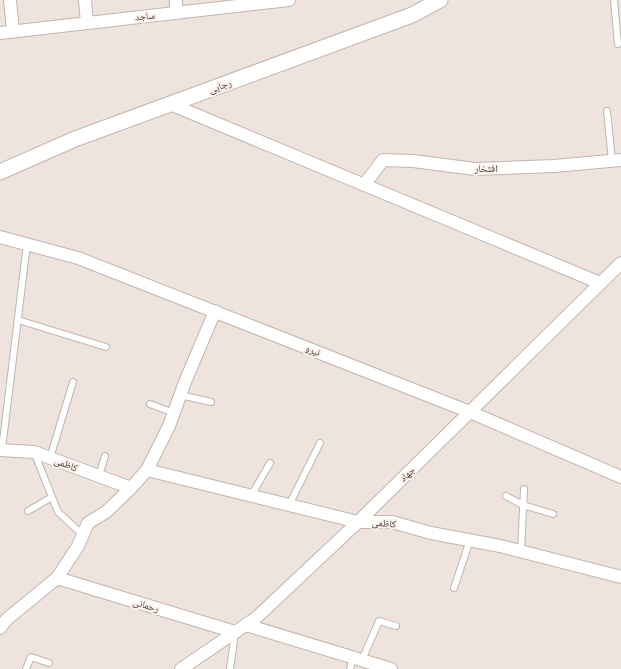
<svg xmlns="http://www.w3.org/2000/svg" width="621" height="669" viewBox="0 0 621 669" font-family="'IBM Plex Sans','Noto Naskh Arabic',sans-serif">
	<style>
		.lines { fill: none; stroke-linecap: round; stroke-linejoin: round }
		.service-casing { stroke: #c1b5af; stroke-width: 8 }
		.minor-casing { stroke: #c1b5af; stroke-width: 14 }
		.tertiary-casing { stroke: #c1b5af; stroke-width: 17 }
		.service { stroke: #fff; stroke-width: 6 }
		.minor { stroke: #fff; stroke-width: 12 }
		.tertiary { stroke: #fff; stroke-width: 15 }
		.labels { text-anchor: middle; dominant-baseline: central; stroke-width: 4; stroke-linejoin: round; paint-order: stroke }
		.street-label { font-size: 10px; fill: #403b38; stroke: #fdf0ea }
	</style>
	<rect width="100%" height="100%" fill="#efe3dd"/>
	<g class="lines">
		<defs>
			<path id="service" d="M614,0L618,44
				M607,111L612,161
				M18,320L106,347
				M180,395L211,402
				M150,404L174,413
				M2,449L27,244
				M34,452L58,512L83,535
				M50,458L73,382
				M99,476L105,456
				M251,496L270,463
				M506,496L523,505L553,514
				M289,505L320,443
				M28,511L52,497
				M521,551L524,489
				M454,588L470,540
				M362,660L379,621L396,626
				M26,669L31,657L49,663
				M230,669L235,633
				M350,669L353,657"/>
			<path id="minor" d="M10,0L13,31
				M85,0L87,23
				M176,0V13
				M0,33L289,0
				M170,104L600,283
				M364,185L383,160L413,161L475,169L554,166L621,160
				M0,237L78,258L470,412L621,477
				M0,450L34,452L131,488
				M147,470L358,522H392L431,533L500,546L621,577
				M57,578L235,632
				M246,625L391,669
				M0,628L7,619L57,578L78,546L88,523L106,512L131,488L147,470L169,426L185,382L215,311
				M181,669L256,618L358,522L621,263"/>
			<path id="tertiary" d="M0,172L75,139L412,15L440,0"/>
		</defs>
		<!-- service casing -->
		<use href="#service" class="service-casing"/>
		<!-- minor casing -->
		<use href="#minor" class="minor-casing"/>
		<!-- tertiary casing -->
		<use href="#tertiary" class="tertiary-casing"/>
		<!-- service -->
		<use href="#service" class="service"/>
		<!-- minor -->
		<use href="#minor" class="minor"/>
		<!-- tertiary -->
		<use href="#tertiary" class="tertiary"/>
	</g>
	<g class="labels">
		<!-- street labels -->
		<g class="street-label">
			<text transform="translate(145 16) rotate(-6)">ساجد</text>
			<text transform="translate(220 86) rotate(-20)">رجایی</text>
			<text x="486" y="168">افتخار</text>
			<text transform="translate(313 350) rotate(22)">نیرو</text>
			<text transform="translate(66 464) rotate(21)">کاظمی</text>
			<text transform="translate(407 474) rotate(-44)">جهاد</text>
			<text transform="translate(384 523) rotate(5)">کاظمی</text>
			<text transform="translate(146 605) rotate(17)">رحمانی</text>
		</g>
	</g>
</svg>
